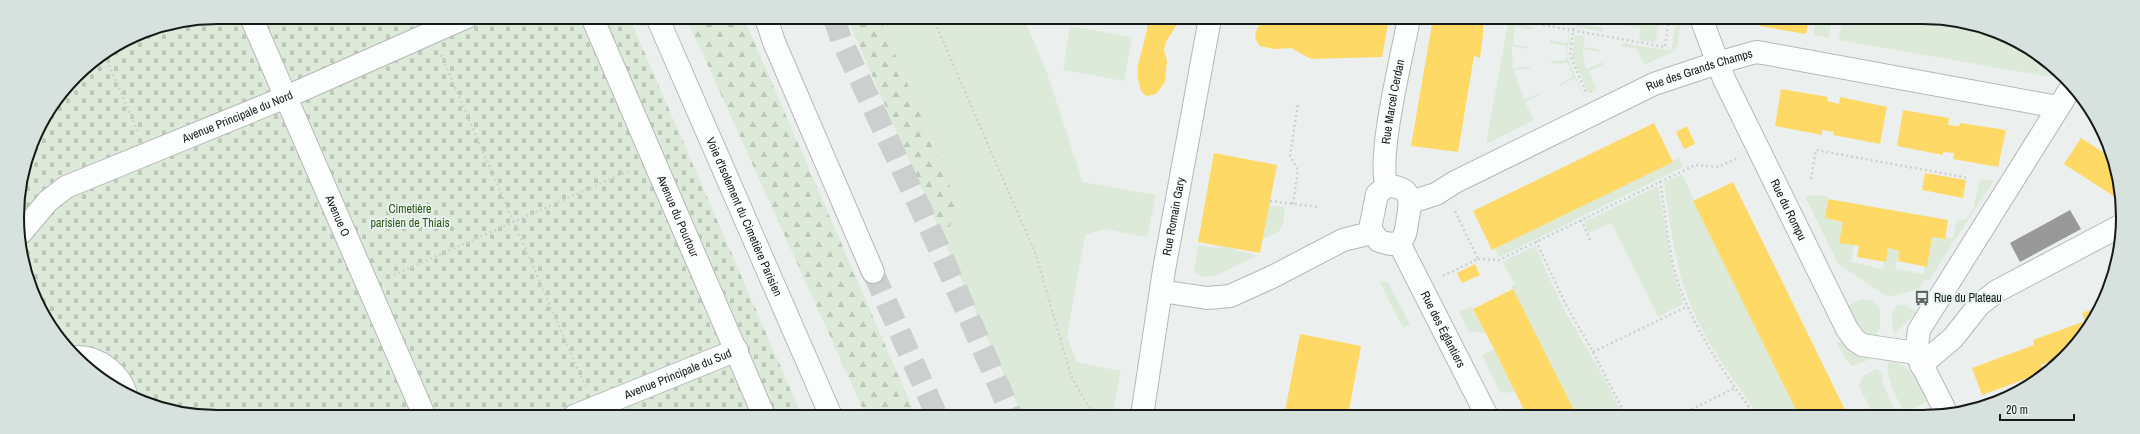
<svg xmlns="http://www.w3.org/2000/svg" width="2140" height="434" viewBox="0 0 2140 434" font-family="'Archivo Narrow',sans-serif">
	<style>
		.green { fill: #ddead9 }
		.forest { fill: url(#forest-firs) }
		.cemetery { fill: url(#cemetery-stones) }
		.homes { fill: #ffd966 }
		.industry { fill: #999 }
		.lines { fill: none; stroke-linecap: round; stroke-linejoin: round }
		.highway-tunnel { stroke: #cbd0cf; stroke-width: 22; stroke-dasharray: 22 11; stroke-linecap: butt }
		.minor-casing { stroke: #b4b8b7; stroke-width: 24 }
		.highway-casing { stroke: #b4b8b7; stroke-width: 24 }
		.path { stroke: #cfd1d0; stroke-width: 2.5; stroke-dasharray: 2 3; stroke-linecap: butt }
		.minor { stroke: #fcfdfd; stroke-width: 22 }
		.highway { stroke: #fcfdfd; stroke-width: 22 }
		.labels { text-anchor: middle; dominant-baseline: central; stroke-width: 4; stroke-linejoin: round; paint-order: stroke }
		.street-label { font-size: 12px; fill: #161a18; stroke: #e8f3f0 }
		.park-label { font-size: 12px; fill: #32571b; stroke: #e8f3f0 }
		.poi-label { font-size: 12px; fill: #161a18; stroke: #e8f3f0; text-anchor: start }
		.rim { fill: none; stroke: #161a18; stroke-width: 2 }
	</style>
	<defs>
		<pattern id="forest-firs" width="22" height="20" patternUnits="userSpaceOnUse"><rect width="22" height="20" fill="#ddead9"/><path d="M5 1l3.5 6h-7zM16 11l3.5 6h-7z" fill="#bdc8ba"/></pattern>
		<pattern id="cemetery-stones" width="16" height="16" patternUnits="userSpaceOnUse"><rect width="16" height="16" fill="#ddead9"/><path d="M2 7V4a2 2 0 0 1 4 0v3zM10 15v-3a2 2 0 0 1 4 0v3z" fill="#bdc8ba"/></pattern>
	</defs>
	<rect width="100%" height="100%" fill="#ebf0ef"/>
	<!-- green -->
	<path class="green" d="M880,18H1024L1047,73L1083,182L1156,195L1147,237L1104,229L1085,235L1067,336L1077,362L1121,371L1113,412L1114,416H1022L945,243L957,203Z
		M1509,18H1517L1516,23L1532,27L1531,30L1515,27L1513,44L1528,47V49L1512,46L1513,68L1530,66V68L1514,70L1524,100L1539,93L1540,95L1525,102L1534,120L1486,144Z
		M1578,18H1588L1587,25L1603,28V32L1576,27Z
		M1643,18H1660L1655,43L1639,40L1641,28L1625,25V22L1641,25Z
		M1677,18H1682L1676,50L1672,52L1644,65L1637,49L1621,46L1622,43L1671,51Z
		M1816,19H1832L1829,38L1813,35Z
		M1842,19H1940L1958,22L2006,38L2005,42H2009L2010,39L2023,44L2054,71L2050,77L1839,40Z
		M1070,26L1132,37L1124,81L1063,70Z
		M1569,34H1570L1567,56L1584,96L1583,97L1575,78L1560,86L1559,84L1573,77L1568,63L1551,64V61L1566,60L1567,46L1550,43V40L1567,43Z
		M1575,35L1585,36L1583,47L1599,49V52L1583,49V57L1587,69L1602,62L1603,65L1589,71L1596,90L1589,94L1572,56Z
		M1679,157L1683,167L1499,257L1495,249Z
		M1682,174L1799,416H1760C1727,372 1692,324 1679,270C1672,241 1668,211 1664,182Z
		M1980,179L1994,180L1929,280L1923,281L1919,289L1888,297L1838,264L1805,196L1815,195L1828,196L1825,218L1843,222L1854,245L1851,262L1883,269L1884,262H1886L1888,248L1899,251L1895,269L1923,274L1932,237L1945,239V237L1953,238L1957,220H1965L1973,210Z
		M1658,186L1673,271L1684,304L1658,317L1611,223L1589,233L1584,222Z
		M1269,205L1285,207C1283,227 1284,233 1263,238Z
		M1198,245L1219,248L1220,246L1236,249V251L1258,255L1215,276L1201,277L1194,271Z
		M1535,246L1563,308L1606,381L1623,416H1577L1511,286L1515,284L1502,262Z
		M1379,281L1388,282L1410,325L1403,328Z
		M1867,299L1873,301L1880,309V328L1876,337C1859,336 1853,320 1844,308L1860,300Z
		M1899,305H1905L1916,312L1895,334C1892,325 1888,309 1899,305Z
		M1471,306L1473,309L1486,333L1469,332L1459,312Z
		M1844,340L1864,356L1871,359L1852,366L1848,362L1837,343Z
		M1494,349L1515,392L1501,393L1482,355Z
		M1892,361C1914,368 1918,382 1928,401L1908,411H1903C1896,396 1886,379 1888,362Z
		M1876,369L1881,371L1883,384L1895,411V417H1874L1859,386L1863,376Z"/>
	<!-- forest -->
	<path class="forest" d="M686,17L744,18L916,416H866Z
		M847,18H880L957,203L945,243Z"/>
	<!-- cemetery -->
	<path class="cemetery" d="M217,17H629L802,416L191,415L128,396L66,349L28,282L17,204L32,140L76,75L141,32Z"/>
	<!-- homes -->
	<path class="homes" d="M1147,18H1181L1166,42L1164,50L1167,61L1165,82L1156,94L1146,96L1141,91L1138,79V65L1147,30Z
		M1262,18H1389L1382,57L1311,59L1291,48L1274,49L1260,46L1256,40L1255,34Z
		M1433,18H1483V34L1480,58L1474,56L1458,152L1411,146Z
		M1761,19H1809L1806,34L1760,26Z
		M1781,89L1828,97L1827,101L1839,104L1840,97L1887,107L1880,144L1833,135L1834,132L1822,130V135L1775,126Z
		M1903,110L1949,118L1948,125L1959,126L1960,123L2006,130L1998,167L1953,159L1954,153L1943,152V155L1897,146Z
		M1654,123L1673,162L1492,250L1473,211Z
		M1687,126L1695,144L1684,149L1676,132Z
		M2081,138L2109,156L2111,154L2116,165L2118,199L2064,164Z
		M1214,153L1277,165L1260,253L1198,242Z
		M1925,173L1966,180L1963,198L1922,190Z
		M1733,182L1780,277L1848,416H1799L1693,201Z
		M1828,199L1948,220L1945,239L1932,237L1927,267L1898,261L1899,251L1888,248L1886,262L1857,257L1859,246L1839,243L1843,222L1825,218Z
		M1475,264L1480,275L1462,283L1457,273Z
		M1513,289L1577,416H1527L1494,349L1473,309Z
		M2102,306L2067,355L2041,365L2044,372L1982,395L1972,368L2034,345L2033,340L2085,321L2082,313Z
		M1300,334L1361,346L1348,416H1284Z"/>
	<!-- industry -->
	<path class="industry" d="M2070,210L2081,229L2020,262L2010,243Z"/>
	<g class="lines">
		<!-- highway-tunnel -->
		<path class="highway-tunnel" d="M834,18L841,39L936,242L1012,416
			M873,272L937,416"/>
		<defs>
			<g id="minor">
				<path id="s1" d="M251,17L424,415"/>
				<path id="s2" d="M592,17L764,416"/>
				<path id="s3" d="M657,17L831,416"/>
				<path id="s4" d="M1701,18L1724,79L1847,329L1855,340L1862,345L1916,353"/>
				<path id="s5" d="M1387,186C1376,159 1403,52 1409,18"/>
				<path d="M1387,186C1414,187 1411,202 1407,223C1406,231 1405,238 1399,243L1390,244L1379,241L1370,229L1377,194Z"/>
				<path id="s6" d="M1411,202L1436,194L1455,182L1654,84L1717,63L1756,52L1763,53L2058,107"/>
				<path id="s7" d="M21,233L48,201L66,187L286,97L467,17"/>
				<path id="s8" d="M1399,243L1487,416"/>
				<path d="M1161,291L1207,298L1230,296L1272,277L1343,240L1371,233"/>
				<path d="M78,357C99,357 120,374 126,394"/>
				<path d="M1921,365L1953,338L1979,305L1997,291L2120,226"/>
				<path d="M1947,414L1916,353L1919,330L2072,86"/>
				<path id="s9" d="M574,416L737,350"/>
				<path id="s10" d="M1142,416L1164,270L1210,18"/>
			</g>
			<path id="highway" d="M766,18L774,42L873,272"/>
		</defs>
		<!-- minor casing -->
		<use href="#minor" class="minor-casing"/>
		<!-- highway casing -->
		<use href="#highway" class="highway-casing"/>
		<!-- path -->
		<path class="path" d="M933,18L1036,255L1071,376L1087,404L1098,416
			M1575,18L1570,55L1586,92
			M1543,25L1665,47L1669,18
			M441,55L585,386
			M105,56L138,132
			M1811,179L1816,150L1969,178
			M1660,181C1666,216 1668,255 1680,288C1698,335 1726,377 1756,416
			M1270,201L1319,207
			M1293,204L1298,170L1290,156L1298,103
			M1581,220L1591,242
			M1536,241L1566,305L1593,352L1626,416
			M1478,259L1499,260L1695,165L1718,167L1738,158
			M1443,276L1478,259L1455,211
			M389,277L631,170
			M1593,352L1688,306
			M1678,416L1735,388"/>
		<!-- minor -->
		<use href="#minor" class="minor"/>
		<!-- highway -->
		<use href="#highway" class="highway"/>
	</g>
	<!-- icons -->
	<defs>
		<symbol id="bus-bare" viewBox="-9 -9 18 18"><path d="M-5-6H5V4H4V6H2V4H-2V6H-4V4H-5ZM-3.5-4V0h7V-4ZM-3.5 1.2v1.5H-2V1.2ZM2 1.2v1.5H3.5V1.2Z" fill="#616563" stroke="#e8f3f0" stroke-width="2.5" paint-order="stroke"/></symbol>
	</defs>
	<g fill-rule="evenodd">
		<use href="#bus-bare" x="1911" y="287" width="22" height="22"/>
	</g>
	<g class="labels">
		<!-- street labels -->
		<g class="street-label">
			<text stroke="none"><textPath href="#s6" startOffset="318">Rue des Grands Champs</textPath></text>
			<text stroke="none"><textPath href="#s5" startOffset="85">Rue Marcel Cerdan</textPath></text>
			<text stroke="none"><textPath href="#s7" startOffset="250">Avenue Principale du Nord</textPath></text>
			<text stroke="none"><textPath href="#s4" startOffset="211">Rue du Rompu</textPath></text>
			<text stroke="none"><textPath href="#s1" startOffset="217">Avenue O</textPath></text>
			<text stroke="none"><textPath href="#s2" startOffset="217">Avenue du Pourtour</textPath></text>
			<text stroke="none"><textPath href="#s3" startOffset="218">Voie d'Isolement du Cimetière Parisien</textPath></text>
			<text stroke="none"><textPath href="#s10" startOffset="202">Rue Romain Gary</textPath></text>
			<text stroke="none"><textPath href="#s8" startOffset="97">Rue des Églantiers</textPath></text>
			<text stroke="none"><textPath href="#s9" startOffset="112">Avenue Principale du Sud</textPath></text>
		</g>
		<!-- park labels -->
		<g class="park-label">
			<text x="410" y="209">Cimetière<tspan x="410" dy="14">parisien de Thiais</tspan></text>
		</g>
		<!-- poi labels -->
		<g class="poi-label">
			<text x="1934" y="298">Rue du Plateau</text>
		</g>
	</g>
	<!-- crop -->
	<path d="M0 0H2140V434H0ZM217 24H1923A193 193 0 0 1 2116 217V217A193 193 0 0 1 1923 410H217A193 193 0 0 1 24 217V217A193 193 0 0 1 217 24Z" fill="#d7e2df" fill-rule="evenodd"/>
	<path class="rim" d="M217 24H1923A193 193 0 0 1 2116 217V217A193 193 0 0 1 1923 410H217A193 193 0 0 1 24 217V217A193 193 0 0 1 217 24Z"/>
	<!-- scale -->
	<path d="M2000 414v6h74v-6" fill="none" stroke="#161a18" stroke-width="2"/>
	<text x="2006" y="414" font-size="12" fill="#161a18" stroke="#e8f3f0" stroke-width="3" paint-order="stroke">20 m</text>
</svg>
